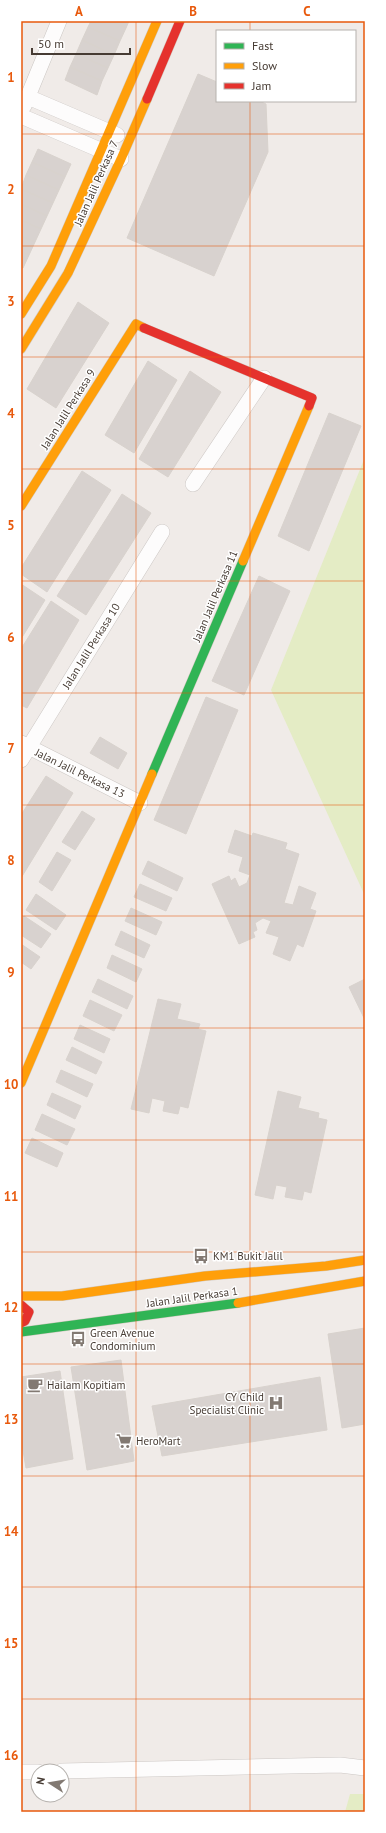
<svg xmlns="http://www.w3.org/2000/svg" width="386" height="1833" viewBox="0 0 386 1833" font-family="'PT Sans',sans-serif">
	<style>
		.green { fill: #e4ecc5 }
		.building { fill: #d8d2cf; stroke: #d8d2cd }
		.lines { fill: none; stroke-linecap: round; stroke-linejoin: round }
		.street-casing { stroke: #ccc7c4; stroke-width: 16 }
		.fast-casing { stroke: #d1c8bf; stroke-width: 10 }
		.slow-casing { stroke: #d1c8bf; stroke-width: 10 }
		.jam-casing { stroke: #d1c8bf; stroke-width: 10 }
		.street { stroke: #fdfcfc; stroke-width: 15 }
		.fast { stroke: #30b455; stroke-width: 9 }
		.slow { stroke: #ff9f0a; stroke-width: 9 }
		.jam { stroke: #e5322d; stroke-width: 9 }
		.grid { fill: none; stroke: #e8590c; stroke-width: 1; stroke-opacity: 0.55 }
		.labels { text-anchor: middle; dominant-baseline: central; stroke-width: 3; stroke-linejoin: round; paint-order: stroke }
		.street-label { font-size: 11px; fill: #463b33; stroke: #fff }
		.poi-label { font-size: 11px; fill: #463b33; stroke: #fff; text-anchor: start }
		.neatline { fill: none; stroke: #e8590c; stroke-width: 1.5 }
		.grid-label { font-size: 13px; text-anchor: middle; font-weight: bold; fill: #e8590c }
	</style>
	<rect width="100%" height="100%" fill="#f0ebe8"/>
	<!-- green -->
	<path class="green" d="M365,457V896L271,690Z
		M350,1794H365V1812H345Z"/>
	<!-- building -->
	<path class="building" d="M91,21H111L126,28L120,41L88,27Z
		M111,21H129L126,28Z
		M88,27L120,41L114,55L82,40Z
		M82,40L114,55L108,68L76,54Z
		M76,54L108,68L102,81L70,67Z
		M70,67L102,81L97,95L65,80Z
		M198,74L217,82V101H259L266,104L268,152L214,276L127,238Z
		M38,149L71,164L65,177L32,162Z
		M32,162L65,177L59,190L26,175Z
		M26,175L59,190L53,203L21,189Z
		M21,189L53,203L47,216L21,204Z
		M21,204L47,216L41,229L21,220Z
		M21,220L41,229L35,242L21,236Z
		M21,236L35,242L29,255L21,252Z
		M21,252L29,255L23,268H21Z
		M78,302L109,323L56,408L27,389Z
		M148,361L177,380L134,453L105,435Z
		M190,371L221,392L168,477L139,459Z
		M329,413L361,426L309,551L278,536Z
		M82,471L111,490L47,592L21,574V568Z
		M122,494L151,513L86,615L57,596Z
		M259,576L290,591L244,695L212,681Z
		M21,584L45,600L21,639Z
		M51,601L79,620L27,708L21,705V649Z
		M206,697L238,710L186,834L154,820Z
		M100,737L127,753L118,769L90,753Z
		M46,776L73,793L21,878V815Z
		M82,811L95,819L75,850L62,842Z
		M235,830L252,836L253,833L287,843L285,849L299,854L284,903L293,905L299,886L316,893L310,909L316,911L303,947L297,944L290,961L273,954L279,937L266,933L271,921L263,918L255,923L257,930L253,932L255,937L239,944L212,884L229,876L231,881L235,878L239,887L247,883L250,875L239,871L243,857L228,852Z
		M57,852L71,860L52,891L39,882Z
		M148,861L183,878L177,891L142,874Z
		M140,884L172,898L166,911L134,897Z
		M36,894L66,915L56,930L26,910Z
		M131,908L162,922L156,935L125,921Z
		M24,916L51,934L41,948L21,935V920Z
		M121,931L150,945L144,958L115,945Z
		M21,944L40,957L31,969L21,962Z
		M112,955L142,969L136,982L107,968Z
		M98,979L133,996L127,1009L92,992Z
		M365,979V1020L349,987Z
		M158,999L181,1004L177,1019L200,1024L198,1029L206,1031L188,1108L180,1106L178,1114L163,1111L165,1101L152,1098L149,1113L131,1109Z
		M90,1000L122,1015L114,1031L83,1016Z
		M80,1025L110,1039L104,1053L74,1039Z
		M72,1047L102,1062L96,1074L66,1060Z
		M61,1070L93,1084L87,1097L56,1082Z
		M278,1091L301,1097L298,1108L319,1113L318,1118L327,1120L311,1193L304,1191L302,1200L285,1197L287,1187L276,1185L273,1199L255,1195Z
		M52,1093L81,1106L75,1119L47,1105Z
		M42,1114L75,1129L67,1145L35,1130Z
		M32,1138L63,1153L57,1167L25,1153Z
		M365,1328V1424L342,1428L328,1334Z
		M121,1360L134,1461L87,1470L71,1367Z
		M60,1371L73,1459L26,1468L21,1439V1377Z
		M320,1377L327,1430L162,1456L152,1406Z"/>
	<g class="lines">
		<defs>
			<path id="street" d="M28,97L117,135
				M24,106L59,21
				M21,116L121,159
				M193,484L264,378
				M21,743L140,803
				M21,760L162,532
				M62,1771L340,1765L365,1768
				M21,1772H38"/>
			<path id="fast" d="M152,774L243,561
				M21,1332L238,1303"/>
			<path id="slow" d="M21,314L51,266L157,21
				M21,349L68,273L121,159L147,99
				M21,506L136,324L144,328
				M243,561L309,406
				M21,1083L152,774
				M21,1296H62L205,1276L326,1266L365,1260
				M238,1303L365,1281"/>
			<path id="jam" d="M147,99L180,21
				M144,328L312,398L309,406
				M21,1305L29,1312L25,1321L21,1323"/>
		</defs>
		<!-- street casing -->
		<use href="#street" class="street-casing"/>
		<!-- fast casing -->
		<use href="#fast" class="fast-casing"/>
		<!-- slow casing -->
		<use href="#slow" class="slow-casing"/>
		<!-- jam casing -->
		<use href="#jam" class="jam-casing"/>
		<!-- street -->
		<use href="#street" class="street"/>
		<!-- fast -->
		<use href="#fast" class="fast"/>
		<!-- slow -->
		<use href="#slow" class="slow"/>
		<!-- jam -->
		<use href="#jam" class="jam"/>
	</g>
	<!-- grid -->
	<path class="grid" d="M136,21V1812M250,21V31M250,101V1812M21,134H365M21,246H365M21,357H365M21,469H365M21,581H365M21,693H365M21,805H365M21,916H365M21,1028H365M21,1140H365M21,1252H365M21,1364H365M21,1476H365M21,1587H365M21,1699H365"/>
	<!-- icons -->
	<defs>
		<symbol id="bus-bare" viewBox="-9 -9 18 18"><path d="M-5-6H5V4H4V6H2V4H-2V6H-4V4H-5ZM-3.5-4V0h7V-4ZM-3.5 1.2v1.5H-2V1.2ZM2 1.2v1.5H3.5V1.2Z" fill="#827972" stroke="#fff" stroke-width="2.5" paint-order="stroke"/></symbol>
		<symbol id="cafe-bare" viewBox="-9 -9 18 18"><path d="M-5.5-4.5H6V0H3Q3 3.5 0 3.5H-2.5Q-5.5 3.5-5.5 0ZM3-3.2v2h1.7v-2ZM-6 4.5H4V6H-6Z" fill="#827972" stroke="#fff" stroke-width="2.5" paint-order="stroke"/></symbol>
		<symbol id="hospital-bare" viewBox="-9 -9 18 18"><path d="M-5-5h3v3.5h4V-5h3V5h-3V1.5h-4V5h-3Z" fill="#827972" stroke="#fff" stroke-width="2.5" paint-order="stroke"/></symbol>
		<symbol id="supermarket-bare" viewBox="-9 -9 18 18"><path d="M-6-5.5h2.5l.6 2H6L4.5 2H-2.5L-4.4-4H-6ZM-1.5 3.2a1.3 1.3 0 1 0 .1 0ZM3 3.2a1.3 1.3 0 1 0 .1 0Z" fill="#827972" stroke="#fff" stroke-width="2.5" paint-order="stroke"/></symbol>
	</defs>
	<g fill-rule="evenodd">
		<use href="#bus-bare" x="190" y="1245" width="22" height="22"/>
		<use href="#bus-bare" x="67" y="1328" width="22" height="22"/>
		<use href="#cafe-bare" x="24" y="1374" width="22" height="22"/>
		<use href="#hospital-bare" x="265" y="1392" width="22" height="22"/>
		<use href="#supermarket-bare" x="113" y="1430" width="22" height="22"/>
	</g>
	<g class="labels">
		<!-- street labels -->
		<g class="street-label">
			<text transform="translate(96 183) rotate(-66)">Jalan Jalil Perkasa 7</text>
			<text transform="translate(68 409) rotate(-58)">Jalan Jalil Perkasa 9</text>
			<text transform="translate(215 596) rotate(-67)">Jalan Jalil Perkasa 11</text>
			<text transform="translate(91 646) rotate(-58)">Jalan Jalil Perkasa 10</text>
			<text transform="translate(80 773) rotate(26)">Jalan Jalil Perkasa 13</text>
			<text transform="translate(192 1297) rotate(-8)">Jalan Jalil Perkasa 1</text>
		</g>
		<!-- poi labels -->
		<g class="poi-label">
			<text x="213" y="1256">KM1 Bukit Jalil</text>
			<text x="90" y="1333">Green Avenue<tspan x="90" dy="13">Condominium</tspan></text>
			<text x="47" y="1385">Hailam Kopitiam</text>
			<text x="264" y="1397" text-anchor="end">CY Child<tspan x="264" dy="13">Specialist Clinic</tspan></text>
			<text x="136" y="1441">HeroMart</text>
		</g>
	</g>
	<!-- border -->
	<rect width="386" height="1833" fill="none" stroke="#ffffff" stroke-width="44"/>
	<!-- legend -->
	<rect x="216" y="30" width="140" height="72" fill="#ffffff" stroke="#b5b1ad"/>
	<rect x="224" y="43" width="20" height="6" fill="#30b455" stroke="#b5b1ad"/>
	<text x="252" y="50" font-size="12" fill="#463b33">Fast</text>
	<rect x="224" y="63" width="20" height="6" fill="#ff9f0a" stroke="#b5b1ad"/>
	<text x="252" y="70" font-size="12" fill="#463b33">Slow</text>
	<rect x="224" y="83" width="20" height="6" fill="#e5322d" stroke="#b5b1ad"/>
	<text x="252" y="90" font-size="12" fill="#463b33">Jam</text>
	<!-- north arrow -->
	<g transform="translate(50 1783) rotate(282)"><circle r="19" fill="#ffffff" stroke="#b5b1ad"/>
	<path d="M0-3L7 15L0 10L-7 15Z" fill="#827972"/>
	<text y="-6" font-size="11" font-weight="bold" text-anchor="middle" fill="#463b33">N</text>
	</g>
	<!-- scale -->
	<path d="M32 48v6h98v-6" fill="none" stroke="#463b33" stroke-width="2"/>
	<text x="38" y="48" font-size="12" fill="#463b33" stroke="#ffffff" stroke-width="3" paint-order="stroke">50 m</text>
	<rect x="22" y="22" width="342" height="1789" class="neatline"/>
	<g class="grid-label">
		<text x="79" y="16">A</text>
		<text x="193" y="16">B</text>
		<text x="307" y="16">C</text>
		<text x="11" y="82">1</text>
		<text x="11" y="194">2</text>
		<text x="11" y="306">3</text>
		<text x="11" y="418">4</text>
		<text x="11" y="530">5</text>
		<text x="11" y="642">6</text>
		<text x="11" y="753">7</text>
		<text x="11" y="865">8</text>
		<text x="11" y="977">9</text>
		<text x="11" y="1089">10</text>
		<text x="11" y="1201">11</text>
		<text x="11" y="1312">12</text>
		<text x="11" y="1424">13</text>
		<text x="11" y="1536">14</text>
		<text x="11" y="1648">15</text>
		<text x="11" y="1760">16</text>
	</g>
</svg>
